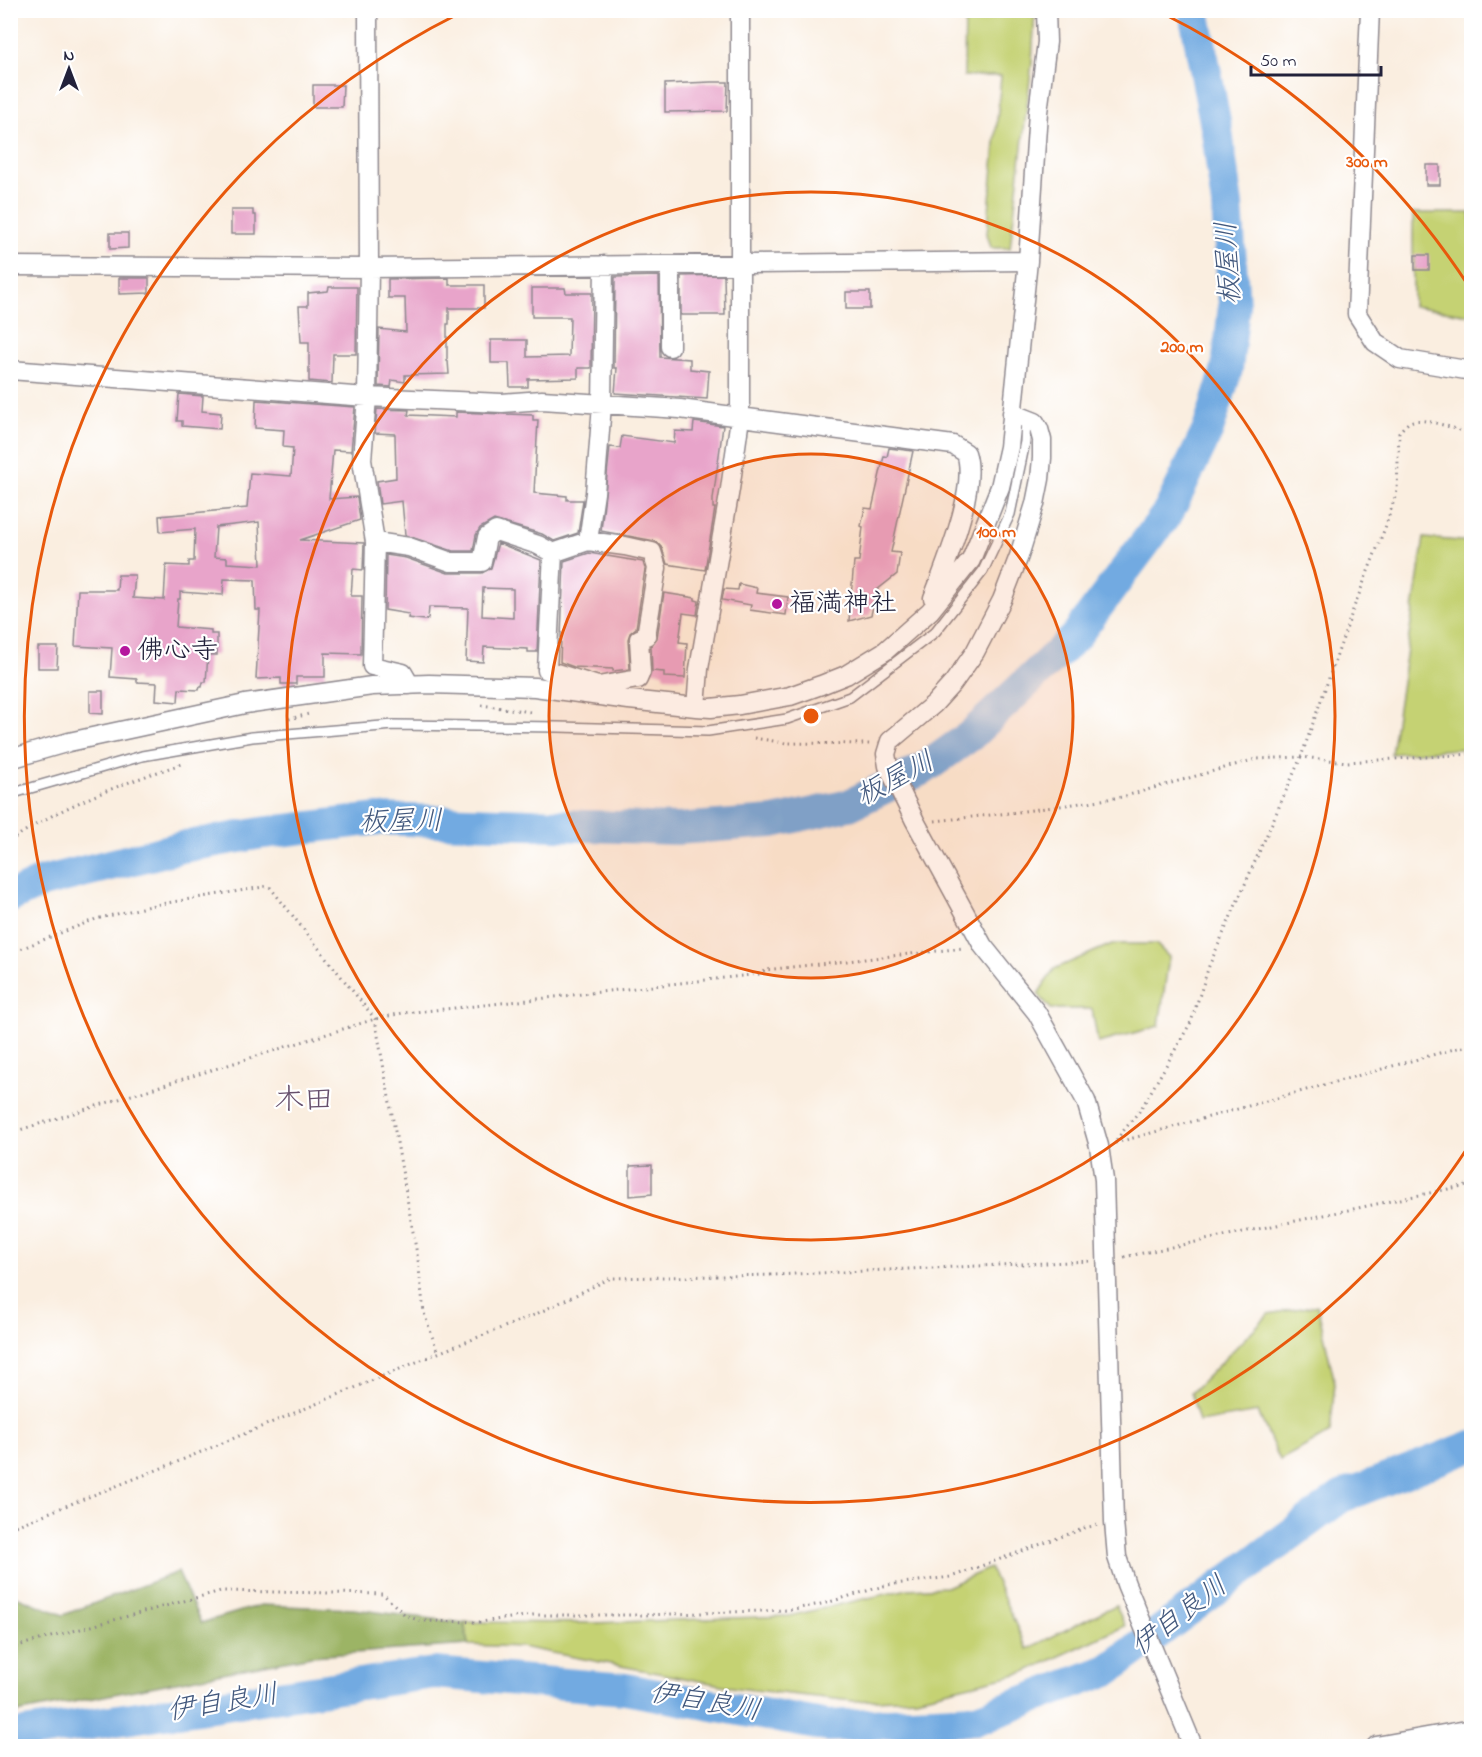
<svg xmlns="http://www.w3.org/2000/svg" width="1482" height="1757" viewBox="0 0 1482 1757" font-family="'Indie Flower','Klee One',sans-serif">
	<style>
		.green { fill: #c5d273; stroke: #747a57; stroke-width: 1.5 }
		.forest { fill: #9cb465; stroke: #5f6b50; stroke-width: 1.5 }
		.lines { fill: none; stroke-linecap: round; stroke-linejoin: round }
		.river { stroke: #72aae1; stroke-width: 32 }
		.building { fill: #e8a4ca; fill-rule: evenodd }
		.service-casing { stroke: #8e888e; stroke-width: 12 }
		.minor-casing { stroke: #8e888e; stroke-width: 21 }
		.path { stroke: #8e888e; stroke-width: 3; stroke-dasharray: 1.5 4.5; stroke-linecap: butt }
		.service { stroke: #fff; stroke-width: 9 }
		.minor { stroke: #fff; stroke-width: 18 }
		.ring { fill: none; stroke: #e8590c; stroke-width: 3 }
		.poi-dot { fill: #b5179e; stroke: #fff; stroke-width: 2 }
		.labels { text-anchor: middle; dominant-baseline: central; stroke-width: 4.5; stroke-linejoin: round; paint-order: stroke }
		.poi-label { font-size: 27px; fill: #22223b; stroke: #fff; text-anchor: start }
		.water-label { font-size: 28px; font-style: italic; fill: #42587d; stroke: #fff }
		.quarter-label { font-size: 30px; fill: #67506d; stroke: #fff }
		.centre { fill: #e8590c; stroke: #fff; stroke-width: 3 }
		.ring-label { font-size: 18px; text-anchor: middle; font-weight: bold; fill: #e8590c; stroke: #fff; stroke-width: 4.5; stroke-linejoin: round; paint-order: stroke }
	</style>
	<rect width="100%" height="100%" fill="#fff"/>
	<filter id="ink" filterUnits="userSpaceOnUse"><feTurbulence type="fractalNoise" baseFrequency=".0167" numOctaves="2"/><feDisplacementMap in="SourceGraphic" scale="12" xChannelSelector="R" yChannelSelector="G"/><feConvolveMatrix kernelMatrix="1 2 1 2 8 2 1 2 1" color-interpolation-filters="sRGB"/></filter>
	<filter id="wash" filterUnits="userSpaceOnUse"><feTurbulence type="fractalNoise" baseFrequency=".008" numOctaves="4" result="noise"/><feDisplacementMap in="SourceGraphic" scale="24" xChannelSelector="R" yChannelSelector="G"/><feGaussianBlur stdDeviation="1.35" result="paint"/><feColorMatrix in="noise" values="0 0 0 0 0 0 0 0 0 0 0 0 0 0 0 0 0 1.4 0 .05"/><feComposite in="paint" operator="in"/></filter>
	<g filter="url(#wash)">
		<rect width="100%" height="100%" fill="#faeee0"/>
		<!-- green -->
		<path class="green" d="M965,11H1035L1032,63L1010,248H991L987,234L1001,76H964Z
			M1413,213H1471V315L1413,306Z
			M1424,538L1471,542V748L1391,754Z
			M1112,944H1156L1169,957L1159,1026L1098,1043L1092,1009H1051L1038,994L1054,969Z
			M1317,1305L1335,1383L1330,1433L1280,1460L1258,1412L1199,1422L1191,1393L1269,1314Z
			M990,1568L1027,1649L1116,1605L1125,1626L1025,1672L916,1698L853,1701L737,1688L521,1647L468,1645L464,1622L593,1623L789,1616L908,1589L946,1587Z"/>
		<!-- forest -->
		<path class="forest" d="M178,1572L201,1623L261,1605L354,1609L464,1623L468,1645L311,1656L11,1714V1594L63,1615Z"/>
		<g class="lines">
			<!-- river -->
			<path class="river" d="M10,897L42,882L182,847L262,833L378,819L677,829L773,822L849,805L925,768L970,736L1075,637L1169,511L1208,430L1227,369L1234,305L1227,205L1217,132L1194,10
				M10,1736L434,1673L625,1689L828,1726L977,1719L1108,1670L1341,1497L1472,1446"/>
		</g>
		<g id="blocks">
			<!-- building -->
			<path class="building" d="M711,82H728L727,111L665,112V84Z
				M313,85H343L342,107H313Z
				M1426,165H1440V185H1426Z
				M231,210H253V215H256V234H231Z
				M110,233H128V248L110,249Z
				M1415,255H1429V270H1415Z
				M724,275L725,315H681V276Z
				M659,276L660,357L690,359V369L709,371L707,399L615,393L617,368H614L615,277Z
				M119,278H149V293L119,294Z
				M449,278V285H484V308H449V324H447V361H448L449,374L405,375V382L392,380L391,387L378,386L379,329L406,332L405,298H388V279Z
				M329,287H357L356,354H333L332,383L309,381V342H301L299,306H308V293L328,291Z
				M532,288H565L566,293H592L591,368H578V378L528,379V387H510L509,363H491V340H527V357L569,356L570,317H532Z
				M846,292H870V309H846Z
				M179,394L203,396L202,411L221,413L220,429L182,426V421H177Z
				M256,400L355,407L351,451L333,450L329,499L357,497L360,520L300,540L364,543L363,570L353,569L351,596H362L361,654L325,653V677H296V684H281V678L256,679L260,610H256L255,580L224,579L223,595L180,592V599H178L176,627L211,630V634H217V655H208L206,682H203L202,687H200L199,690L179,689L178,702L156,700L157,683L137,682V679L110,677L112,648L75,646L78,590H117L118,575H135L133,598L164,600L166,565L189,566V561H194L195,529L160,532L159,516L247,508L250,473L291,476L293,448L283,447L284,430L255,428ZM259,522L261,565L227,563V558L214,557L216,527Z
				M377,409L409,410L408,415L456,417V412L533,415V420H538L534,493L567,496V500H583L578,533L554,541L542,534L494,520L480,528L476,535L473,551H453L405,535L402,501L380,504L377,481L396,478L395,434L375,433Z
				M694,422L723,426L713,499V508H715L705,570L667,564L662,548L655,541L601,531L610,447L620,448L622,436L674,443L675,431L693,432Z
				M889,448L913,451L891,552L900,553L897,574L877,590L871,615L849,621L854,561H859L863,527L861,526L865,508L872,509L884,456L887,457Z
				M498,543L541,560L537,652H528V649L484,647L483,662L466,661L468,608L429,607L428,619L425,620L408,618L409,614L385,610L386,555L406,558L448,573H482L491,568ZM483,588L513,589V618L482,616Z
				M589,553L643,562L645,569L636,628L630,633L628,639L630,669L613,671V669L574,667L560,662L564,561Z
				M739,584L757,588L756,593L788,597L786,615L750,610L751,605L722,600L724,589L738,590Z
				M664,593L695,598V600L699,601L697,615L683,613L679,642L687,643L685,678L664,677V672L652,671L651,646L657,638Z
				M38,647H58L57,668H38Z
				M90,691H103V714L90,713Z
				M652,1165V1194L630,1196V1166Z"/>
		</g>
	</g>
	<g filter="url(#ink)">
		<use href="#blocks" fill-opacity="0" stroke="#8e888e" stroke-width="1.5"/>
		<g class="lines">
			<defs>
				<path id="service" d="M10,794L142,756L252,737L394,725L558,727L708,731L787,719L850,697L935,632L983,571L1010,514L1025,442L1026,417"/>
				<path id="minor" d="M368,10L369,268L367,397L362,460L375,542L372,666L403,673L410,685
					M1370,10L1357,314L1375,342L1400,359L1472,371
					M670,265V347
					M10,266L369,268L1028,261
					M10,370L367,397L502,403L542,400L680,409L953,445L966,453C978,488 946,563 933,598
					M1012,413L1035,422L1039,429L1042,440V458L1040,479L1035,504L1019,556L1002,600L975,652L953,683L934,704L890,741L886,754L888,766L915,821L983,946L1037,1013L1086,1101L1099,1146L1104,1180L1114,1522L1117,1557L1126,1584L1193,1746
					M588,541L595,493L602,405L604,265
					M375,542L409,547L451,562H482L487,537L496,531L538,545L553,553L588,541L625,546L652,552L657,568L646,636L639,639L641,672L638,679L598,686V696
					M553,553L547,670L598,686
					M696,707L699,669L730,489L740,418V10
					M10,759L69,742L245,704L372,686L429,684L535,687L629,700L696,707L711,708L740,705L790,696L821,685L846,675L885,651L930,611L971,560L1000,487L1009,447L1028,261L1038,112L1047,42L1046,10
					M1376,1746L1472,1729
					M1470,1746H1472"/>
			</defs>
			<!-- service casing -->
			<use href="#service" class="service-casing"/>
			<!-- minor casing -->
			<use href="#minor" class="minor-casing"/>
			<!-- path -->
			<path class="path" d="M481,705L531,712
				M289,719L309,714
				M754,738L786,743L870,744
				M935,821L1018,812L1122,797L1256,759L1301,757L1347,762L1472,754
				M10,841C62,805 122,784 181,764
				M10,953L96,919L154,905L269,886L375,1019L418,1260L424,1313L438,1353
				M10,1133L375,1019L403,1013L475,1006L760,974L765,970L964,948
				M1116,1140L1141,1109L1191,1022L1209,966L1301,757L1354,607L1385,528L1397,491L1399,432C1402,429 1406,424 1410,422C1423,416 1457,430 1472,434
				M1115,1143L1472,1044
				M1124,1257L1472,1184
				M10,1528L177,1462L438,1353L532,1316L611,1278L774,1275L1091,1261
				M10,1648L221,1591L383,1594L405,1615L420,1621L480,1622L533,1615H643L789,1610L826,1603L887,1585L951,1577L1088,1527L1098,1525"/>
			<!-- service -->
			<use href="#service" class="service"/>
			<!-- minor -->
			<use href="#minor" class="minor"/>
		</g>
	</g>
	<!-- distance rings -->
	<circle cx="811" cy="716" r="262" fill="#e8590c" fill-opacity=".12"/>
	<g class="ring">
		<circle cx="811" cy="716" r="262"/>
		<circle cx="811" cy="716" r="524"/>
		<path d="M1470 1144A786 786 0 1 1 460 13M1162 13A786 786 0 0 1 1470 288"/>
	</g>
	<!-- markers -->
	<g class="poi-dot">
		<circle cx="777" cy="604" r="6"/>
		<circle cx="125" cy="651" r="6"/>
	</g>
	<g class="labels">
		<!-- poi labels -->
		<g class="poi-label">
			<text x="789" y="604">福満神社</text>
			<text x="137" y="651">佛心寺</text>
		</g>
		<!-- water labels -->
		<g class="water-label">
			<text transform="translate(1230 263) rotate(-93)">板屋川</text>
			<text transform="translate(896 780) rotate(-28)">板屋川</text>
			<text transform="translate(401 823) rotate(-1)">板屋川</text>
			<text transform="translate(1180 1617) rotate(-37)">伊自良川</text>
			<text transform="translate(705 1703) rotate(10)">伊自良川</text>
			<text transform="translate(223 1704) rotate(-9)">伊自良川</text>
		</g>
		<!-- quarter labels -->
		<g class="quarter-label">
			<text x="304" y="1102">木田</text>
		</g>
	</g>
	<circle cx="811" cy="716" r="9" class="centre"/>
	<g class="ring-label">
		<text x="1367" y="167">300 m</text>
		<text x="1182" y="352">200 m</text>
		<text x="996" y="537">100 m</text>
	</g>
	<!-- margin -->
	<rect width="1482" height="1757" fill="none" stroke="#fff" stroke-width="36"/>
	<!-- north arrow -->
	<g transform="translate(69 69)" stroke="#ffffff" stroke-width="4.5" paint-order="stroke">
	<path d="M0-4.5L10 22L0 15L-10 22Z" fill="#22223b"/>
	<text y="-9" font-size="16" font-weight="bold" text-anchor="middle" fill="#22223b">N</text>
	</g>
	<!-- scale -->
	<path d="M1251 66v9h130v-9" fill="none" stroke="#22223b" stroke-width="3"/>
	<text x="1260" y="66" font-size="18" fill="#22223b" stroke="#ffffff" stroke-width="4.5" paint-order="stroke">50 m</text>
</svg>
